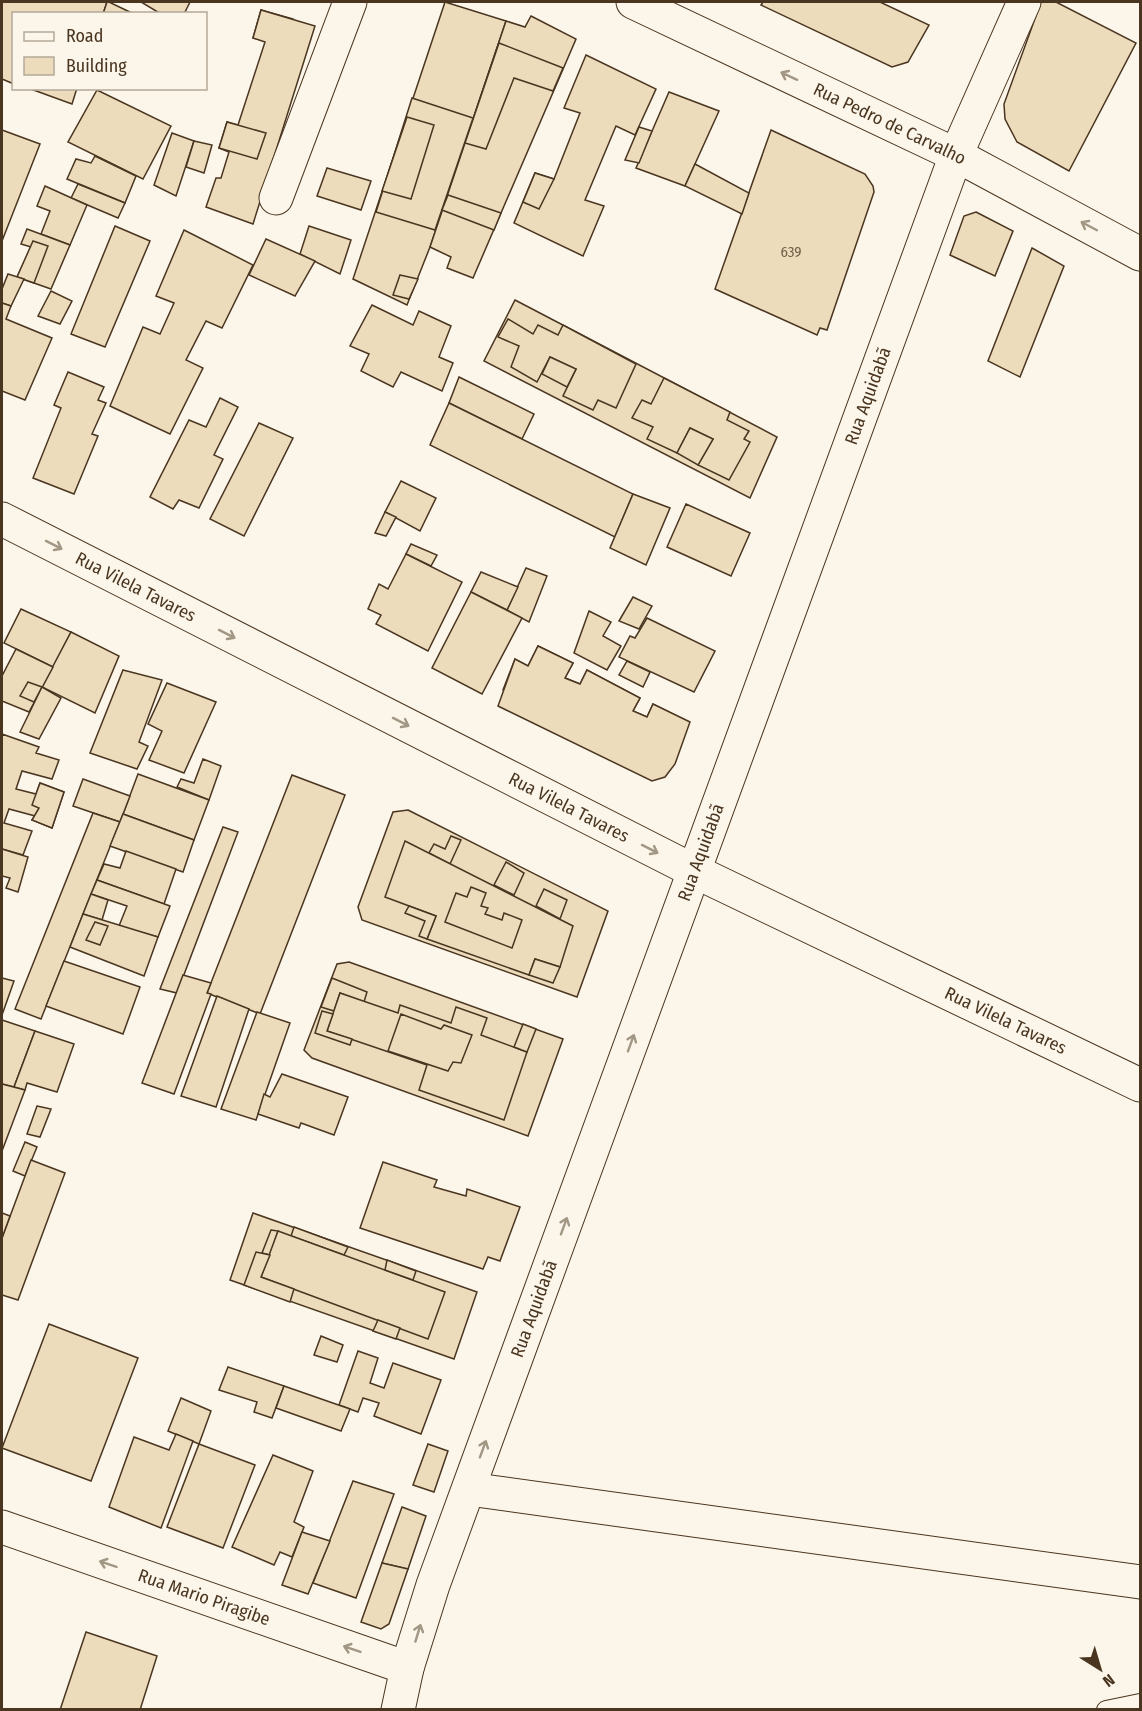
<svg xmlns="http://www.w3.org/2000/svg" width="1142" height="1711" font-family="'Fira Sans Condensed',sans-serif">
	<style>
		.building { fill: #ecdcbc; stroke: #4a3520; stroke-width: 1.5 }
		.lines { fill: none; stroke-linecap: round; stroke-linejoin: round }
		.lane-casing { stroke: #4a3520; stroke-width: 20 }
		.street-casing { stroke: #4a3520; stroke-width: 35 }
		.secondary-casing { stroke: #4a3520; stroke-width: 35 }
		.lane { stroke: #fbf6e9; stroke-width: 18 }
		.street { stroke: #fbf6e9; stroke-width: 33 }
		.secondary { stroke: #fbf6e9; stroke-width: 33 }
		.oneway { stroke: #a29684 }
		.labels { text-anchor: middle; stroke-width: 4.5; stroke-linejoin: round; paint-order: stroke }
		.number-label { font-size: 15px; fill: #725f47 }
		.street-label { font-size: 18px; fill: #4a3520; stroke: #fbf6e9 }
	</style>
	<rect width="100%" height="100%" fill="#fbf6e9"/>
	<g class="building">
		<polygon points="2,2 107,2 103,14 14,14 14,84 2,79"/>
		<polygon points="107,2 109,2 134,14 103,14"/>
		<polygon points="141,2 190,2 184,14 161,14"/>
		<polygon points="445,2 506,21 430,247 407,305 353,279"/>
		<polygon points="763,2 880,2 929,25 908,62 892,67 761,5"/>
		<polygon points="1041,2 1056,2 1136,43 1069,171 1017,142 1005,119 1004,104"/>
		<polygon points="261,10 293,19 285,46 253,38"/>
		<polygon points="261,10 315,26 253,224 206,207 216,178 221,178 229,152 219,148 227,122 238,125 265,42 253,38"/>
		<polygon points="531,16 576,39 473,278 447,268 451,257 430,247 506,21 525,27"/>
		<polygon points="499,43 563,68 553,91 514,78 486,149 465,143"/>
		<polygon points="586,55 656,89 635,135 616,126 585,200 604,206 583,256 514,223 535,173 554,179 580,113 564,108"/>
		<polygon points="28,88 77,88 72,104"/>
		<polygon points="97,90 171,126 143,179 68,142"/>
		<polygon points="669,92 719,111 685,186 636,168"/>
		<polygon points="412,98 473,118 435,230 376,212"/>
		<polygon points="407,117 434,125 411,199 382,191"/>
		<polygon points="227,122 266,133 257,159 219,148"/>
		<polygon points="639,127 652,131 639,163 625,160"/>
		<polygon points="2,130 40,144 2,241"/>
		<polygon points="771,130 865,174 873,186 874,192 827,330 820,328 817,335 715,289"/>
		<polygon points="172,133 194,141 176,196 154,185"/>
		<polygon points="194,141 212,145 204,173 186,167"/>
		<polygon points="95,156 136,176 125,203 67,179 76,159 91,163"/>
		<polygon points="695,164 749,193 742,214 685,186"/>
		<polygon points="327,168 371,181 361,210 317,196"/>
		<polygon points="535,173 554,179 539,209 523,202"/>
		<polygon points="78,184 125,203 118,218 71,198"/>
		<polygon points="45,186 87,205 70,245 41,234 50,211 37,206"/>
		<polygon points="448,195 501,213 494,230 442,210"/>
		<polygon points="976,212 1013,231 995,276 950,255 964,216"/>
		<polygon points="115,226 150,241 105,347 71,334"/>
		<polygon points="309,226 351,240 340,274 300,254"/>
		<polygon points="27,229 70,245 51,289 17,277 31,247 21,244"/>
		<polygon points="184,230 253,265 222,328 206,321 186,360 203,368 170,434 110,406 143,327 160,334 174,303 156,296"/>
		<polygon points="266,239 315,261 295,296 249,275"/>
		<polygon points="33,241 48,246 34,283 17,277"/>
		<polygon points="1032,248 1064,266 1020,377 988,361"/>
		<polygon points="8,274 24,279 11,306 2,303 2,289"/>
		<polygon points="400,275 418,279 409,299 393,295"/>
		<polygon points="51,291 72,301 60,324 38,316"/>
		<polygon points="515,300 777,437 750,498 484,361"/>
		<polygon points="2,303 11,306 6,319 52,338 25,400 2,391"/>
		<polygon points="372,305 413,325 419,311 451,326 439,357 453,363 442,391 401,372 393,387 361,371 369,354 350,346"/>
		<polygon points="508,319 533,334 538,325 558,335 563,325 636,364 616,408 598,400 593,410 563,396 576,369 550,357 537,382 511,367 519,346 498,337"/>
		<polygon points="550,357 576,369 567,387 542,374"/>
		<polygon points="68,372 104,387 98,400 106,403 92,434 98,436 74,494 33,478 61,408 54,405"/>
		<polygon points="459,377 534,414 522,439 449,403"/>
		<polygon points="664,378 730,412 727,420 749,431 744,439 750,442 729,480 698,465 713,439 690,428 677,453 647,439 653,427 632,418 642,400 651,404"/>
		<polygon points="220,398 238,407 214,455 223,459 199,508 179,500 173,509 150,497 189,420 206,427"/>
		<polygon points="449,403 633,494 615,537 430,445"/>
		<polygon points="259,423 293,438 244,536 210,519"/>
		<polygon points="690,428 713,439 698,465 677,453"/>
		<polygon points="401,481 436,498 420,531 385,512"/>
		<polygon points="633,494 670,508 646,565 610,548"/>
		<polygon points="686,504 750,533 731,576 667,547"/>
		<polygon points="385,512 396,517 386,536 375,533"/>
		<polygon points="411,544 437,555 431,566 406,554"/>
		<polygon points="406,554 462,582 428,651 376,624 381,615 368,609 379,584 388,589"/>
		<polygon points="526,568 547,576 529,622 507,610"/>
		<polygon points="481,572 518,587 507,610 471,592"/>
		<polygon points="471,592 522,618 482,694 432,668"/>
		<polygon points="633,597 652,606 639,629 619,621"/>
		<polygon points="21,609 71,632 53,667 4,643"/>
		<polygon points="589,611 611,622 603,636 621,646 607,670 574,653"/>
		<polygon points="647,618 715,651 694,692 619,657 630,636 635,638"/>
		<polygon points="71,632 119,656 95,713 42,687"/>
		<polygon points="538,646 573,663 565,678 580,684 587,670 640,698 633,711 647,717 653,704 675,715 654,767 586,730 591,720 575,711 571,716 566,713 564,720 503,690 515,659 528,666"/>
		<polygon points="538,646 573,663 565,678 580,684 587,670 640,698 633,711 647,717 653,704 690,722 675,764 665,777 652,781 498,706 515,659 528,666"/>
		<polygon points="16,649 53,667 29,712 2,701 2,676"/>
		<polygon points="627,661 650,672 643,687 619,675"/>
		<polygon points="123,670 162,680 139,742 148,746 137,769 90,753"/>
		<polygon points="28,682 42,687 34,702 20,696"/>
		<polygon points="167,683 216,702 184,773 149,760 162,731 148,724"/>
		<polygon points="42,687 61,698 39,739 20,732"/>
		<polygon points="2,734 39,747 36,753 59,760 52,779 22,771 16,789 36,794 40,783 64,792 52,828 32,820 35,816 9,809 4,823 32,831 23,855 2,849"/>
		<polygon points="203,759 221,766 209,800 177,787 181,779 194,783"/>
		<polygon points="138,774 209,800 194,840 123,814"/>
		<polygon points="292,775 345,795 260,1014 207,993"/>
		<polygon points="83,779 130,796 120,822 73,806"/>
		<polygon points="40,783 64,792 52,828 32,820 39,808 32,805"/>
		<polygon points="408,810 608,911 577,997 362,920 358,907 393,812"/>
		<polygon points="93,813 120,822 41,1019 15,1009"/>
		<polygon points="123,814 194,840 183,872 110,846"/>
		<polygon points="223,827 238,832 177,993 160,989"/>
		<polygon points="451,836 461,840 450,864 429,853 434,844 445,849"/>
		<polygon points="405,841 573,926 560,967 535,959 529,975 427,939 436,916 385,897"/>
		<polygon points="2,849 28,857 18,892 6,888 10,878 2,876"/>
		<polygon points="126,851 176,869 164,904 97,880 104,864 120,868"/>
		<polygon points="506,862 524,873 514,895 494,885"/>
		<polygon points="97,880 170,906 158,937 119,926 127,906 91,894"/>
		<polygon points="471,887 486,893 481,906 488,908 485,914 502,920 504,913 522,920 512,948 445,922 456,893 467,897"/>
		<polygon points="544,889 567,900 560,919 536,906"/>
		<polygon points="91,894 108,900 102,920 83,914"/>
		<polygon points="409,906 436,916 427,939 419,936 425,921 405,913"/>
		<polygon points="83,914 158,937 144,976 70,947"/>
		<polygon points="95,922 108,926 100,945 86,940"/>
		<polygon points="535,959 560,967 553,983 529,975"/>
		<polygon points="64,961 140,987 123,1034 46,1006"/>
		<polygon points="349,962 563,1039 528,1136 312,1058 304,1050 337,964"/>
		<polygon points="183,975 211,983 207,993 211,994 174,1094 142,1083"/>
		<polygon points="2,978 14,981 2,1015"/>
		<polygon points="332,978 367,992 364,1002 340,993 334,1011 321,1007"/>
		<polygon points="340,993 398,1013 400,1005 451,1023 456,1007 487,1018 481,1035 527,1052 504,1120 419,1090 427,1065 327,1031"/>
		<polygon points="217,996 249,1009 216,1107 181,1096"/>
		<polygon points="322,1011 333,1014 327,1031 352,1039 350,1045 315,1033"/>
		<polygon points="257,1012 290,1023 256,1120 221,1109"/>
		<polygon points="401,1014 441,1029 444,1025 472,1035 461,1063 453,1062 448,1071 388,1051"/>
		<polygon points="2,1020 35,1031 14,1087 2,1084"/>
		<polygon points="523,1024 536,1029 527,1052 514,1047"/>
		<polygon points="35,1031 74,1044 57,1092 27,1083 25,1090 14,1087"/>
		<polygon points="282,1074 348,1097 334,1135 301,1123 299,1128 258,1114 264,1094 270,1097"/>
		<polygon points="2,1084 25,1090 2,1151"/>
		<polygon points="37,1106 51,1109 40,1137 27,1134"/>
		<polygon points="25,1142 37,1147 25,1176 13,1171"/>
		<polygon points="31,1160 65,1173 18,1300 2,1295 2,1238"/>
		<polygon points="383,1162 437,1180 434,1187 466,1196 467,1189 520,1207 500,1261 488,1257 483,1269 360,1228"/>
		<polygon points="2,1213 10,1216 2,1238"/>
		<polygon points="253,1213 477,1292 454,1359 230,1280"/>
		<polygon points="294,1227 348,1247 344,1255 291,1236"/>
		<polygon points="271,1230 278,1231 270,1255 262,1253"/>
		<polygon points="278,1231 445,1292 428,1339 261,1277"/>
		<polygon points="256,1252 270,1255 261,1277 294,1289 290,1302 244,1285"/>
		<polygon points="387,1260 416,1271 413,1280 385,1270"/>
		<polygon points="378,1320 400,1328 396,1339 373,1331"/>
		<polygon points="49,1324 138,1358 91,1481 2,1448"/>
		<polygon points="321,1336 343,1345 337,1362 314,1355"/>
		<polygon points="358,1351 378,1358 370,1383 384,1388 393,1363 441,1380 421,1434 374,1416 379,1403 363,1398 358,1412 339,1405"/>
		<polygon points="228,1367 284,1386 272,1418 254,1412 257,1402 219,1390"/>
		<polygon points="284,1386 350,1409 341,1431 276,1408"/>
		<polygon points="181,1398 211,1411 199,1444 168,1431"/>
		<polygon points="176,1434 193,1441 161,1528 109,1507 134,1437 169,1450"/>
		<polygon points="199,1444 255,1465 223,1548 167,1527"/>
		<polygon points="428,1444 448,1451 434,1492 413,1485"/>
		<polygon points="273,1455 313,1471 294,1522 304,1527 292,1557 280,1552 274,1565 232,1547"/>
		<polygon points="353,1481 394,1494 356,1598 313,1583"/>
		<polygon points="402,1507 426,1516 408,1569 382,1563"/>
		<polygon points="302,1532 330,1541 308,1594 282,1585"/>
		<polygon points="382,1563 408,1569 389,1624 381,1629 361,1622"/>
		<polygon points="86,1632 157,1656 140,1710 60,1710"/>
	</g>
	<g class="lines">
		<defs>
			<polyline id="lane" points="1106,1710 1140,1703"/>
			<g id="street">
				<polyline points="276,198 350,2"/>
				<polyline points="469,1489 1140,1582"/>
				<path id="s1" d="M2,1527L407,1668"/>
				<path id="s2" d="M398,1710L407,1668L433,1585L956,155L1024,2"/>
			</g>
			<g id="secondary">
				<path id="s3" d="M633,2L956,155L1140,254"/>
				<path id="s4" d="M2,519L694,871L1140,1085"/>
			</g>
		</defs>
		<use href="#lane" class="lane-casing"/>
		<use href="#street" class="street-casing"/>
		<use href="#secondary" class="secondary-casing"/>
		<use href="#lane" class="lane"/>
		<use href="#street" class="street"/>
		<use href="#secondary" class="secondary"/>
	</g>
	<defs><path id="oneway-shaft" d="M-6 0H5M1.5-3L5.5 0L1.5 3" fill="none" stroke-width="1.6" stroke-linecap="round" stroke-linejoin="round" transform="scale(1.5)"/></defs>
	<g class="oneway">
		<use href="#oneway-shaft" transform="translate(789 76) rotate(-155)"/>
		<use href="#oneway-shaft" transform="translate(1089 226) rotate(-152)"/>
		<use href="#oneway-shaft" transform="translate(54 545) rotate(27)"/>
		<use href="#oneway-shaft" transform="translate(227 634) rotate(27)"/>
		<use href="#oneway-shaft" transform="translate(401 722) rotate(27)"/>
		<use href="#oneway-shaft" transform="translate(650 849) rotate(27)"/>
		<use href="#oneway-shaft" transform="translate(631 1043) rotate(-70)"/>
		<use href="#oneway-shaft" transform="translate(564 1226) rotate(-70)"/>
		<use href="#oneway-shaft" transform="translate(483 1449) rotate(-70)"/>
		<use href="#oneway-shaft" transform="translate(108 1564) rotate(-161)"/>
		<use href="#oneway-shaft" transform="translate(418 1633) rotate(-73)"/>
		<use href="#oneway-shaft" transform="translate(352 1649) rotate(-161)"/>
	</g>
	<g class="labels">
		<g class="number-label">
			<text x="791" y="257">639</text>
		</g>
		<g class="street-label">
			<text dy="6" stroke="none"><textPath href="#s3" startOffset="284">Rua Pedro de Carvalho</textPath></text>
			<text dy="6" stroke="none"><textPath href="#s2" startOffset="1396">Rua Aquidabã</textPath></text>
			<text dy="6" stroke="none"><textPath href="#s4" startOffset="150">Rua Vilela Tavares</textPath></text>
			<text dy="6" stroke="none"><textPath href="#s4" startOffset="636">Rua Vilela Tavares</textPath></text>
			<text dy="6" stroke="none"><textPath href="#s2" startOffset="910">Rua Aquidabã</textPath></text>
			<text dy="6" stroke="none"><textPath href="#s4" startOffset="1122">Rua Vilela Tavares</textPath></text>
			<text dy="6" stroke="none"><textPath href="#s2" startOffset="424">Rua Aquidabã</textPath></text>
			<text dy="6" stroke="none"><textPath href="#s1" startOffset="214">Rua Mario Piragibe</textPath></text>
		</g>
	</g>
	<rect width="1142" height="1711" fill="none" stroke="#4a3520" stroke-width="6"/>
	<rect x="12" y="12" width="195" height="78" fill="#fbf6e9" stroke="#b4a999" stroke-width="1.5"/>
	<rect x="24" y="32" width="30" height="9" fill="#fbf6e9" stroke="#b4a999" stroke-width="1.5"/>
	<text x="66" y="42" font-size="18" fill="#4a3520">Road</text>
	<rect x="24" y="57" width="30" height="18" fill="#ecdcbc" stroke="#b4a999" stroke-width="1.5"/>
	<text x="66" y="72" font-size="18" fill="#4a3520">Building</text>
	<g transform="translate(1100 1669) rotate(143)" stroke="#fbf6e9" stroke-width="4.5" paint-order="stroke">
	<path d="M0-4.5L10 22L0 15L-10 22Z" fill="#4a3520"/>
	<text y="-9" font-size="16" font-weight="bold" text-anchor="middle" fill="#4a3520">N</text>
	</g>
</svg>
